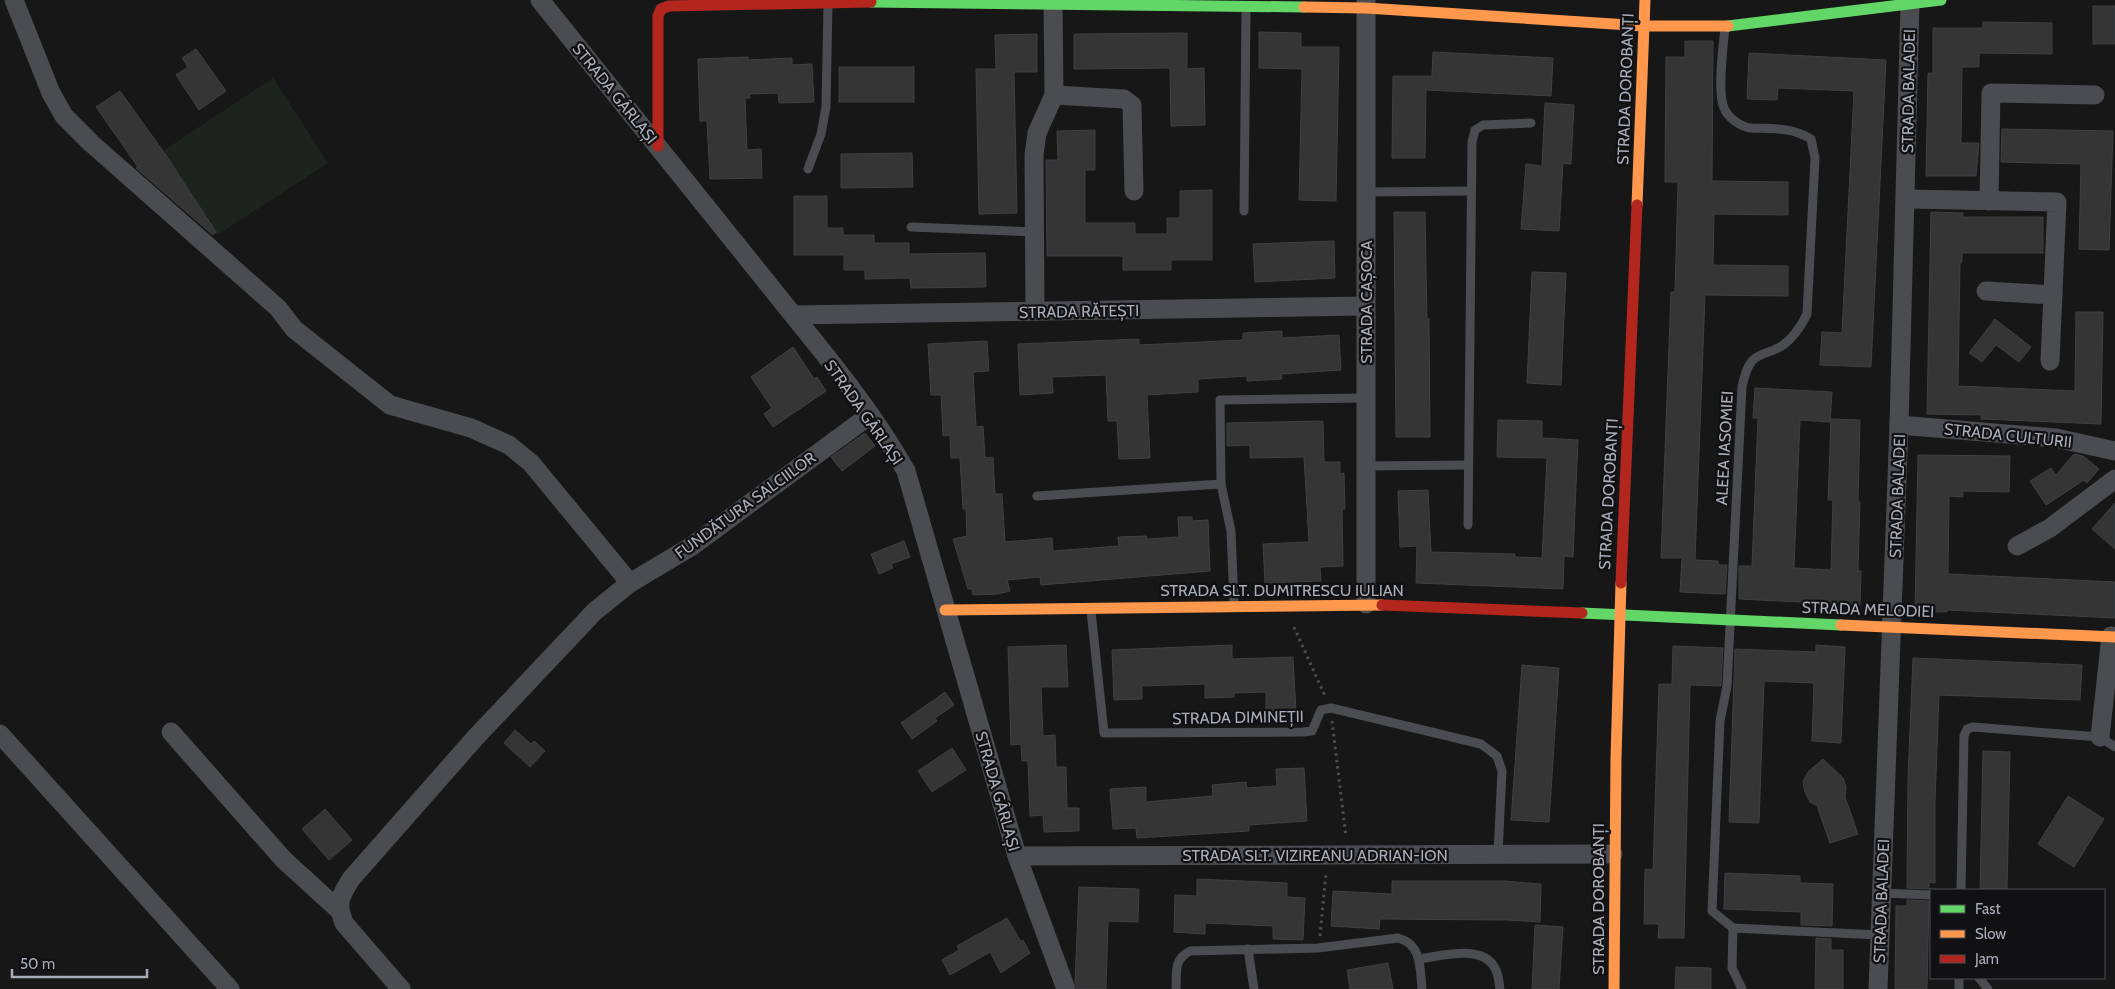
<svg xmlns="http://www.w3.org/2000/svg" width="2115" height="989" font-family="Cabin,sans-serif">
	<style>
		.green { fill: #1d241e }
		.building { fill: #353536; stroke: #3f4043 }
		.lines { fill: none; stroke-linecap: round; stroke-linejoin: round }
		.path { stroke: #4d4e52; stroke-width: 3; stroke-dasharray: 2.5 4; stroke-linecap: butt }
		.lane { stroke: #4b4c50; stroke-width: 9 }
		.street { stroke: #4b4c50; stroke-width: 19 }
		.fast { stroke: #63d668; stroke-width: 11 }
		.slow { stroke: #ff974d; stroke-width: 11 }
		.jam { stroke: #b3261e; stroke-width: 11 }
		.labels { text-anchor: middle; stroke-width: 4.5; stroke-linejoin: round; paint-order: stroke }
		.street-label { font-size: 16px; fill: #a8adb8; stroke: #111113 }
	</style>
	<rect width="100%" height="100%" fill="#171717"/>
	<polygon class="green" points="273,78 328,163 217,235 163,151"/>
	<g class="building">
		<rect x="2093" y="6" width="22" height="38"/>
		<polygon points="1983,22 2052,23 2052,54 1979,53 1979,67 1962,67 1961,143 1979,143 1976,176 1926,176 1928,73 1933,73 1933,28 1983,28"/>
		<polygon points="1259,32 1301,33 1301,47 1339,47 1336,201 1299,200 1302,69 1259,68"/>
		<polygon points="1187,33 1187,69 1204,68 1205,125 1171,126 1170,68 1074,69 1074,34"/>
		<polygon points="1037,34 1037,72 1014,72 1017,213 979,214 976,69 996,69 995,35"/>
		<polygon points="1685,41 1713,41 1712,181 1788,182 1788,215 1714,214 1713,265 1788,266 1788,296 1705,295 1695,560 1718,561 1718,565 1727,565 1725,594 1680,592 1682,558 1661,558 1671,292 1675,292 1678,182 1665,182 1666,57 1685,57"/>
		<polygon points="196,49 226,91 199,110 176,75 188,67 182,58"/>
		<polygon points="1433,52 1553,58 1551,96 1426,90 1425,158 1392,158 1393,76 1432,76"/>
		<polygon points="1749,53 1886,60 1871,367 1820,365 1822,332 1842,333 1854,91 1778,88 1777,100 1747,99"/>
		<polygon points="748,57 748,60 792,58 792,65 812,64 814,102 779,103 778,93 749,94 750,98 745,98 747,150 761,149 762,178 710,179 707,121 700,121 698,59"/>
		<rect x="839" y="67" width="75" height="35"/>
		<polygon points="120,91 163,151 216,232 213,235 136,168 138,167 96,107"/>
		<polygon points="1545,103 1574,105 1571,164 1563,163 1559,231 1521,229 1526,164 1542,166"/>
		<polygon points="2002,129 2113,131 2109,250 2079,249 2081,164 2001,162"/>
		<polygon points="1095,130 1095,170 1085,170 1085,223 1135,223 1135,234 1167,234 1167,218 1180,218 1180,191 1212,190 1212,260 1171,260 1171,270 1123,270 1123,256 1047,256 1046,160 1058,160 1057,131"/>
		<polygon points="912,153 913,187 841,188 841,154"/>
		<polygon points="794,196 827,196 827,228 843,228 843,235 874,235 874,243 909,243 909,254 985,253 986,287 911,288 910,278 865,279 865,270 844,270 844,255 794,255"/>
		<polygon points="1394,212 1425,212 1427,319 1429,319 1430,437 1396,437"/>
		<polygon points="1931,212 1963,213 1963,217 2043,217 2043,253 1962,253 1962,262 1960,262 1958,386 2075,391 2076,312 2103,312 2101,424 1981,419 1981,415 1927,414"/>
		<polygon points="1334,241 1335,278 1255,282 1253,244"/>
		<polygon points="1532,272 1566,273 1561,385 1527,383"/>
		<polygon points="1995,319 2031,347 2019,362 1996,345 1982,362 1969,353"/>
		<polygon points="1282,331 1282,338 1339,335 1341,370 1281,374 1282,379 1247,381 1247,376 1198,379 1198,392 1147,395 1150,458 1119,459 1117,421 1108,421 1106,375 1052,377 1053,393 1020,395 1018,344 1139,339 1139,345 1243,340 1243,333"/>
		<polygon points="987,341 989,371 973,372 976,427 983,426 985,458 993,457 995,494 1002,494 1005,542 1052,538 1053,551 1119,546 1118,537 1146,536 1147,539 1179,537 1178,517 1192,517 1192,521 1208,520 1210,571 1041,585 1040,577 1007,580 1010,591 998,594 973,595 972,589 968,589 953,539 967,536 966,509 963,509 960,458 951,458 950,435 943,436 941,395 931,395 928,344"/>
		<polygon points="793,347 814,379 817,377 826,391 773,427 764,414 772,408 751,377"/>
		<polygon points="1755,388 1832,392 1830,422 1800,420 1794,568 1831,570 1833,500 1828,500 1831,419 1860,420 1858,502 1860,502 1858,571 1861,571 1860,605 1739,599 1739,566 1752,566 1758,418 1753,418"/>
		<polygon points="1498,420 1542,421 1542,438 1578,440 1573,557 1564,556 1563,589 1416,583 1417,546 1400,547 1398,491 1428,490 1431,552 1515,554 1515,557 1542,558 1547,458 1497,457"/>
		<polygon points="1323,421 1324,462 1340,462 1340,474 1344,473 1345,509 1342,509 1343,566 1320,567 1321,581 1265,583 1263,544 1309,542 1304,457 1250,458 1250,445 1227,446 1227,423"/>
		<polygon points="865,433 875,446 842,471 831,457"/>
		<polygon points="2074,454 2083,456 2099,469 2087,483 2084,480 2046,505 2030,481 2051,468 2056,475"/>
		<polygon points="1918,455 2010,456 2009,492 1963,491 1963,497 1949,496 1948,574 2115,582 2115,618 1947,610 1947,612 1915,611"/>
		<polygon points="2115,503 2115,549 2092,529"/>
		<polygon points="904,541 910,557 891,564 893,568 879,574 871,554"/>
		<polygon points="1066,645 1068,687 1041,687 1043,736 1055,735 1056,767 1066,767 1067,808 1079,808 1079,831 1044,832 1043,815 1030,816 1028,761 1022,761 1021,744 1011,745 1008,647"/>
		<polygon points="1232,645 1232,659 1293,657 1296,712 1266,714 1266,692 1234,693 1234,697 1205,698 1205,684 1142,686 1142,699 1114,700 1112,650"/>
		<polygon points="1816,645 1845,647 1841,743 1812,741 1814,683 1764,681 1759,823 1729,822 1735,649 1816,652"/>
		<polygon points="1673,646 1723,648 1721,686 1690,685 1684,938 1658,938 1659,924 1644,924 1645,869 1653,870 1659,684 1672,684"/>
		<polygon points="1913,658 2082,665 2080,700 1939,695 1935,802 1935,883 1929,882 1929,889 1907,888 1908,778"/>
		<polygon points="1522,665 1559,668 1549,822 1511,820"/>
		<polygon points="945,692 954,705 935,718 937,721 912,739 901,723"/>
		<polygon points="515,730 531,744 534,741 545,751 530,767 504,743"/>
		<polygon points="952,748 966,770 932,792 918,771"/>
		<polygon points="1983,751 2010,752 2007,890 1980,890"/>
		<polygon points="1823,759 1843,778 1846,787 1845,797 1858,834 1830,843 1817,806 1810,802 1805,792 1803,782 1808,772"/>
		<polygon points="1304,768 1307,821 1249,825 1249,831 1137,838 1136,828 1113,829 1110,789 1146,787 1146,802 1213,796 1212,785 1246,782 1247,788 1277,786 1276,769"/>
		<polygon points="2068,796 2104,819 2074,867 2038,844"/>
		<polygon points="325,809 352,840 329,860 302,829"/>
		<polygon points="1725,873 1800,876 1800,883 1833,884 1832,926 1801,925 1801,912 1724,909"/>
		<polygon points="1197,879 1287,883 1287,897 1305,898 1303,940 1273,939 1273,926 1205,923 1205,934 1174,932 1175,895 1197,896"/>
		<polygon points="1392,881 1503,881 1541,884 1540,922 1506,920 1380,919 1379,929 1331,926 1333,891 1392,894"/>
		<polygon points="1079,887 1139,889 1138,922 1108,921 1106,989 1077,989 1075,982"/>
		<polygon points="1907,900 1929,901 1927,989 1895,989 1896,906 1907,906"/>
		<polygon points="1007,918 1021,942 1023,940 1030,953 1001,973 990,952 950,975 942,960 959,950 957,946"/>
		<polygon points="1535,925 1563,927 1559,989 1532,989"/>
		<polygon points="1816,938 1831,939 1831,950 1843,950 1843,989 1815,989"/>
		<polygon points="1388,963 1393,989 1350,989 1347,970"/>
		<polygon points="1676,967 1711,968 1711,989 1675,989"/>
	</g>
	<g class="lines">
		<g class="path">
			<polyline points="1294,627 1325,696"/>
			<polyline points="1332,721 1346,837"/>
			<polyline points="1320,936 1326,873"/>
		</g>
		<g class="lane">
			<path d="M1725,28C1723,47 1717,92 1724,108C1728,118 1741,127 1751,128C1773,129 1792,127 1811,139L1815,158L1807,314C1801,327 1790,343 1776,349C1768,353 1758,354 1752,361C1746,368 1744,378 1742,387L1727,686L1720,721L1712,911L1733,928L1732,968L1742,989"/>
			<polyline points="808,169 821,134 826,107 828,4"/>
			<polyline points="1366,192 1471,191"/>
			<polyline points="1244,211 1246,9"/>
			<polyline points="911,227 1035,232"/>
			<polyline points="1366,466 1468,465"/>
			<polyline points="1221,484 1231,531 1234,603"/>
			<polyline points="1037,496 1221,484 1220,400 1366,398"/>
			<polyline points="1468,525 1472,142 1475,130 1483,125 1531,123"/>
			<polyline points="1091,611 1104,733 1303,732 1312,731 1321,710 1331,708 1481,744 1497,756 1502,771 1498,854"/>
			<polyline points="1961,890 1964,736 1967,729 1973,727 2100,737 2115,747"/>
			<polyline points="1882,893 1931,895"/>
			<polyline points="1733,928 1880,935"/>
			<polyline points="1248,949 1254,989"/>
			<path d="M1419,959C1442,956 1487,942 1497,973C1499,978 1499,984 1500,989"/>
			<polyline points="1979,978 1988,989"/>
			<path d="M1176,989C1177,972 1173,960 1190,951L1318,948L1398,938C1422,944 1420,969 1422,989"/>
			<polyline points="1959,989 1959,978"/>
		</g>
		<g class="street">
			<polyline points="14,0 51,93 64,116 91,143 278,308 294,329 390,405 471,428 509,445 531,463 630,583"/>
			<path d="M540,0C615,93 690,187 765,280C814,342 868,403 906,471L1017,856L1066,989"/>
			<polyline points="1366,0 1366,604"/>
			<polyline points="1054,95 1124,99 1132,105 1134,191"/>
			<polyline points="1906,199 2057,202 2050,361"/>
			<polyline points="1989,201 1991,93 2095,95"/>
			<polyline points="1986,291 2053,295"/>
			<polyline points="1035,311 1034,155 1037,133 1054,95 1053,3"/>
			<polyline points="793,315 1365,306"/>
			<polyline points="1899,425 2056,438 2115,451"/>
			<polyline points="2017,546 2050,528 2115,479"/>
			<polyline points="171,732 284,860 340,911"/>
			<polyline points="0,734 230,989"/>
			<polyline points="2100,737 2111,636"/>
			<polyline points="1017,856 1613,854"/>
			<path d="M401,989L344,923C336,902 340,897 351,879L475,738L595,611L630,583L692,546L870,415"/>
			<polyline points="1878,989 1899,425 1910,3"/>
		</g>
		<g class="fast">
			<polyline points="871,2 1304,7"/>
			<polyline points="1728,26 1941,0"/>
			<polyline points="1582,613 1841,625"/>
		</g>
		<g class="slow">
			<polyline points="1304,7 1366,8 1644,26 1728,26"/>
			<polyline points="1637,205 1645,0"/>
			<polyline points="945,610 1382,605"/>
			<polyline points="1841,625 2115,637"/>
			<polyline points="1614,989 1616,758 1621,583"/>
		</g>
		<g class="jam">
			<polyline points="658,146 658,16 661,9 669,6 871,2"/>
			<polyline points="1621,583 1637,205"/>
			<polyline points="1382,605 1582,613"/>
		</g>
	</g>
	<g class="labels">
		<g class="street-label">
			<text transform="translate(1625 89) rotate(-88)" y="6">STRADA DOROBANȚI</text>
			<text transform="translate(1908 91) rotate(-89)" y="6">STRADA BALADEI</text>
			<text transform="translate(615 93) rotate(51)" y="6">STRADA GÂRLAȘI</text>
			<text transform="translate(1366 302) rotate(-90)" y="6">STRADA CAȘOCA</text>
			<text transform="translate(1079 311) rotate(-1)" y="6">STRADA RĂTEȘTI</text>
			<text transform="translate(864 412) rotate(55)" y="6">STRADA GÂRLAȘI</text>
			<text transform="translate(2008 435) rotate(6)" y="6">STRADA CULTURII</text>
			<text transform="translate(1724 448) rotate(-87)" y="6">ALEEA IASOMIEI</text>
			<text transform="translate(1608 494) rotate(-87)" y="6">STRADA DOROBANȚI</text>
			<text transform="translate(1897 496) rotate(-88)" y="6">STRADA BALADEI</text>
			<text transform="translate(745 505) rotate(-36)" y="6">FUNDĂTURA SALCIILOR</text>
			<text x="1282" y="596">STRADA SLT. DUMITRESCU IULIAN</text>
			<text transform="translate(1868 609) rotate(2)" y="6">STRADA MELODIEI</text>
			<text transform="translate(1238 717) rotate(-1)" y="6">STRADA DIMINEȚII</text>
			<text transform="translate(998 791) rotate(74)" y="6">STRADA GÂRLAȘI</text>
			<text x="1315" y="861">STRADA SLT. VIZIREANU ADRIAN-ION</text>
			<text transform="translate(1598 899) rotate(-90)" y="6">STRADA DOROBANȚI</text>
			<text transform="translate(1881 901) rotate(-88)" y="6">STRADA BALADEI</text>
		</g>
	</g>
	<rect x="1930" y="889" width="175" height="90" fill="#111113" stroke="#4d4f55"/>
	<rect x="1940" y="905" width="25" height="8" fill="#63d668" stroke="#4d4f55"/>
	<text x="1975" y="914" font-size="15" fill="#a8adb8">Fast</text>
	<rect x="1940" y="930" width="25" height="8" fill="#ff974d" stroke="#4d4f55"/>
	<text x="1975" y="939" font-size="15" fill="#a8adb8">Slow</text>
	<rect x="1940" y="955" width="25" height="8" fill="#b3261e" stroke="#4d4f55"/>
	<text x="1975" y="964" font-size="15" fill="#a8adb8">Jam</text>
	<path d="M12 969v8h135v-8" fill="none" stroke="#a8adb8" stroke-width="2.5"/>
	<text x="20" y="969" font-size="15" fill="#a8adb8" stroke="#111113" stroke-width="4" paint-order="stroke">50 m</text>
</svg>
